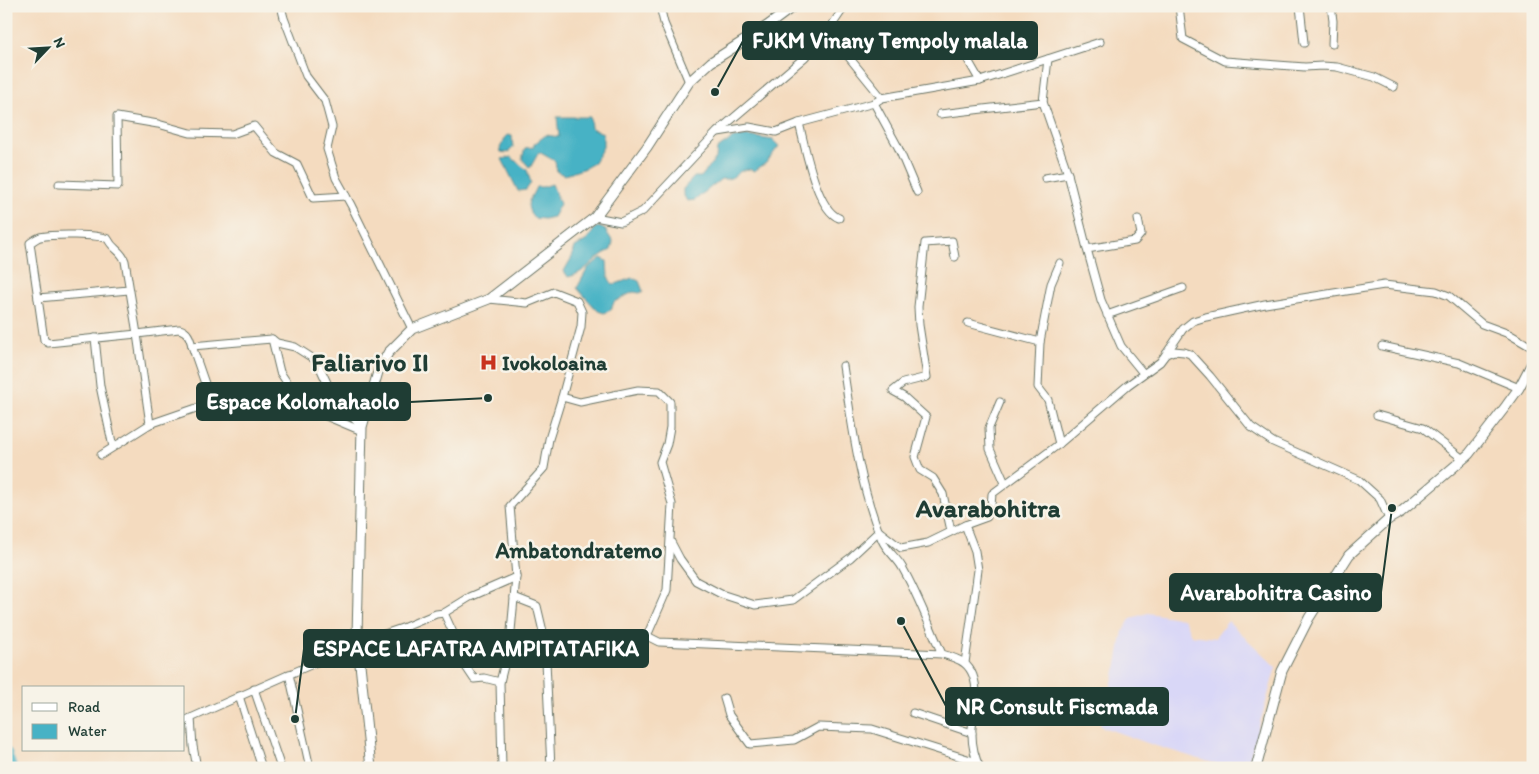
<svg xmlns="http://www.w3.org/2000/svg" width="1539" height="774" font-family="Itim,sans-serif">
	<style>
		.built { fill: #d9d7f7 }
		.water { fill: #47b2c5; stroke: #33787c }
		.lines { fill: none; stroke-linecap: round; stroke-linejoin: round }
		.river { stroke: #47b2c5; stroke-width: 12 }
		.minor-casing { stroke: #6a7465; stroke-width: 9 }
		.tertiary-casing { stroke: #6a7465; stroke-width: 11 }
		.minor { stroke: #fff; stroke-width: 7 }
		.tertiary { stroke: #fff; stroke-width: 9 }
		.labels { text-anchor: middle; stroke-width: 5; stroke-linejoin: round; paint-order: stroke }
		.poi-label { font-size: 21px; font-weight: bold; fill: #1f3d34; stroke: #f7f3e8; text-anchor: start }
		.neighbourhood-label { font-size: 22px; font-weight: bold; fill: #1f3d34; stroke: #f7f3e8 }
		.district-label { font-size: 26px; font-weight: bold; fill: #1f3d34; stroke: #f7f3e8 }
		.leader { fill: none; stroke: #1f3d34; stroke-width: 2 }
		.callout-dot { fill: #1f3d34; stroke: #f7f3e8; stroke-width: 2 }
		.callout { fill: #1f3d34; stroke: #1f3d34; stroke-width: 2 }
		.callout-label { font-size: 22px; text-anchor: middle; font-weight: bold; fill: #fff }
	</style>
	<rect width="100%" height="100%" fill="#f7f3e8"/>
	<filter id="ink" filterUnits="userSpaceOnUse"><feTurbulence type="fractalNoise" baseFrequency=".02" numOctaves="2"/><feDisplacementMap in="SourceGraphic" scale="10" xChannelSelector="R" yChannelSelector="G"/><feConvolveMatrix kernelMatrix="1 2 1 2 8 2 1 2 1" color-interpolation-filters="sRGB"/></filter>
	<filter id="wash" filterUnits="userSpaceOnUse"><feTurbulence type="fractalNoise" baseFrequency=".0096" numOctaves="4" result="noise"/><feDisplacementMap in="SourceGraphic" scale="20" xChannelSelector="R" yChannelSelector="G"/><feGaussianBlur stdDeviation="1.12" result="paint"/><feColorMatrix in="noise" values="0 0 0 0 0 0 0 0 0 0 0 0 0 0 0 0 0 1.4 0 .05"/><feComposite in="paint" operator="in"/></filter>
	<g filter="url(#wash)">
		<rect width="100%" height="100%" fill="#f4dbbf"/>
		<polygon class="built" points="1148,613 1184,619 1191,635 1215,638 1228,621 1276,667 1247,768 1229,768 1153,745 1100,726 1117,664 1123,631 1131,618"/>
		<g class="water">
			<polygon points="557,117 590,117 591,128 603,133 603,147 594,163 585,168 565,175 557,172 555,161 539,152 530,168 522,159 525,148 534,147 534,144 546,135 559,137"/>
			<polygon points="507,135 512,136 513,148 507,153 501,152 500,148"/>
			<path d="M748,136L773,140L779,146L766,163L754,171C738,164 739,181 721,179L695,200L687,201L683,194V189L694,177H701L716,158L717,149L733,138Z"/>
			<polygon points="511,157 527,170 531,183 526,190 518,191 502,159"/>
			<path d="M552,184L560,204L553,217L544,219L534,218C523,204 530,201 536,187H543Z"/>
			<path d="M596,227L604,228L613,242L611,250C592,258 587,273 568,277L564,271L572,257L575,247L587,240Z"/>
			<polygon points="601,258 607,261 608,277 613,285 632,278 639,281 643,291 640,293 633,292 614,302 611,310 604,313 598,311 577,288 588,268"/>
		</g>
		<g class="lines">
			<polyline class="river" points="6,753 11,768"/>
		</g>
	</g>
	<g filter="url(#ink)">
		<g class="lines">
			<defs>
				<g id="minor">
					<polyline points="281,6 284,18 306,76 325,101 332,127 327,149 336,178 351,205 412,329"/>
					<polyline points="660,6 664,23 689,82"/>
					<polyline points="1179,6 1183,39 1225,61 1305,67 1322,66 1337,67 1374,77 1394,87"/>
					<polyline points="1300,6 1304,43"/>
					<polyline points="1331,6 1333,21 1332,44"/>
					<polyline points="826,34 843,50 882,98"/>
					<polyline points="957,41 980,81"/>
					<polyline points="1043,102 1048,59"/>
					<polyline points="940,114 1043,102 1068,174"/>
					<path d="M799,123C805,146 816,209 839,218"/>
					<polyline points="718,132 749,127 776,132 799,123 874,103"/>
					<polyline points="1045,178 1068,174 1087,249"/>
					<polyline points="59,184 118,186 117,117 158,124 190,133 232,134 254,126 276,153 297,164 313,198 346,196"/>
					<polyline points="917,192 898,147 874,103 882,98 980,81 1100,42"/>
					<polyline points="595,217 621,222 643,211 717,132 805,57 826,34 845,6"/>
					<polyline points="1138,219 1141,234 1135,241 1087,249 1101,300 1121,346 1143,373"/>
					<polyline points="38,298 129,290"/>
					<polyline points="489,299 527,303 554,292 577,301 582,312 581,327 562,397 549,439 544,468 510,506 516,577 510,642 500,682 502,768"/>
					<polyline points="1107,315 1183,288"/>
					<polyline points="968,323 1040,342"/>
					<polyline points="95,338 100,386 113,447"/>
					<polyline points="272,339 280,372 301,404 314,411 362,431"/>
					<polyline points="1382,346 1459,363 1519,388"/>
					<polyline points="1166,354 1183,329 1193,321 1206,317 1265,304 1384,285 1436,291 1449,296 1482,324 1509,334 1533,348"/>
					<path d="M843,366C852,424 859,485 882,540C886,550 897,558 902,567C918,595 929,625 942,654C949,656 957,658 964,663C977,673 977,695 975,710C974,718 971,726 972,734C972,744 975,758 980,768"/>
					<polyline points="562,397 580,402 638,390 659,391 670,402 670,427 667,444 660,462 672,504 667,590 647,636 659,642 942,654"/>
					<polyline points="1000,402 989,428 990,449 1005,483"/>
					<polyline points="1377,415 1423,428 1463,459"/>
					<path d="M150,424L137,334L48,343L44,340L30,243C33,241 37,238 40,237C53,234 97,234 108,239C113,250 121,250 125,261L137,334L179,329C188,331 190,338 192,346L272,339L277,343L295,347L317,361L334,398L362,427"/>
					<polyline points="1059,444 1048,400 1038,387 1040,342 1051,284 1060,263"/>
					<polyline points="101,455 150,424 208,404 210,398 192,346"/>
					<polyline points="951,531 943,494 933,478 920,470 915,457 926,417 904,397 893,391 903,383 927,377 919,325 918,307 925,243 952,241 955,257"/>
					<polyline points="671,542 680,559 696,581 721,594 755,605 793,600 850,558 879,531 901,548 928,543 965,525"/>
					<polyline points="514,597 537,606 545,640 551,768"/>
					<polyline points="444,613 455,637 454,649 474,679 484,678 500,682"/>
					<polyline points="510,639 530,637 545,640 590,640 647,636"/>
					<polyline points="358,643 405,627 436,614 444,613 470,597 516,577"/>
					<polyline points="965,663 978,570 975,551 965,525 987,517 991,506 992,494 1059,444 1128,385 1160,362 1166,354 1174,351 1184,352 1190,354 1210,376 1251,427 1273,442 1359,480 1380,499 1389,519"/>
					<polyline points="289,674 310,768"/>
					<polyline points="254,689 281,768"/>
					<polyline points="239,696 262,768"/>
					<polyline points="724,698 729,715 750,744 794,740 818,727 872,729 977,762"/>
					<polyline points="913,713 972,733"/>
					<polyline points="191,718 193,746 197,768"/>
					<polyline points="184,721 333,655 335,644 357,636"/>
				</g>
				<g id="tertiary">
					<polyline points="371,768 357,636 362,427 378,372 388,353 412,329 489,299 595,217 647,147 689,82 711,62 767,26 794,6"/>
					<polyline points="1256,768 1282,671 1309,618 1349,555 1389,519 1401,512 1469,454 1506,406 1519,388 1533,361"/>
				</g>
			</defs>
			<use href="#minor" class="minor-casing"/>
			<use href="#tertiary" class="tertiary-casing"/>
			<use href="#minor" class="minor"/>
			<use href="#tertiary" class="tertiary"/>
		</g>
	</g>
	<defs>
		<symbol id="hospital-bare" viewBox="-9 -9 18 18"><path d="M-5-5h3v3.5h4V-5h3V5h-3V1.5h-4V5h-3Z" fill="#c8321e" stroke="#f7f3e8" stroke-width="2.5" paint-order="stroke"/></symbol>
	</defs>
	<g fill-rule="evenodd">
		<use href="#hospital-bare" x="476" y="350" width="25" height="25"/>
	</g>
	<g class="labels">
		<g class="poi-label">
			<text x="502" y="370">Ivokoloaina</text>
		</g>
		<g class="neighbourhood-label">
			<text x="579" y="558">Ambatondratemo</text>
		</g>
		<g class="district-label">
			<text x="370" y="371">Faliarivo II</text>
			<text x="988" y="517">Avarabohitra</text>
		</g>
	</g>
	<path class="leader" d="M715 92L743 41M488 398L410 402M1392 508L1381 592M295 719L304 649M901 621L946 706"/>
	<g class="callout-dot">
		<circle cx="715" cy="92" r="5"/>
		<circle cx="488" cy="398" r="5"/>
		<circle cx="1392" cy="508" r="5"/>
		<circle cx="295" cy="719" r="5"/>
		<circle cx="901" cy="621" r="5"/>
	</g>
	<g class="callout">
		<rect x="743" y="22" width="294" height="37" rx="5"/>
		<rect x="197" y="383" width="213" height="37" rx="5"/>
		<rect x="1170" y="574" width="211" height="37" rx="5"/>
		<rect x="304" y="630" width="344" height="37" rx="5"/>
		<rect x="946" y="688" width="222" height="37" rx="5"/>
	</g>
	<g class="callout-label">
		<text x="890" y="48">FJKM Vinany Tempoly malala</text>
		<text x="303" y="409">Espace Kolomahaolo</text>
		<text x="1276" y="600">Avarabohitra Casino</text>
		<text x="476" y="656">ESPACE LAFATRA AMPITATAFIKA</text>
		<text x="1057" y="714">NR Consult Fiscmada</text>
	</g>
	<rect width="1539" height="774" fill="none" stroke="#f7f3e8" stroke-width="25"/>
	<rect x="22" y="686" width="162" height="65" fill="#f7f3e8" stroke="#a1aaa0"/>
	<rect x="32" y="703" width="25" height="8" fill="#ffffff" stroke="#a1aaa0"/>
	<text x="68" y="712" font-size="15" fill="#1f3d34">Road</text>
	<rect x="32" y="724" width="25" height="15" fill="#47b2c5" stroke="#a1aaa0"/>
	<text x="68" y="736" font-size="15" fill="#1f3d34">Water</text>
	<g transform="translate(48 48) rotate(65)" stroke="#f7f3e8" stroke-width="4" paint-order="stroke">
	<path d="M0-4L9 19L0 12L-9 19Z" fill="#1f3d34"/>
	<text y="-8" font-size="14" font-weight="bold" text-anchor="middle" fill="#1f3d34">N</text>
	</g>
</svg>
